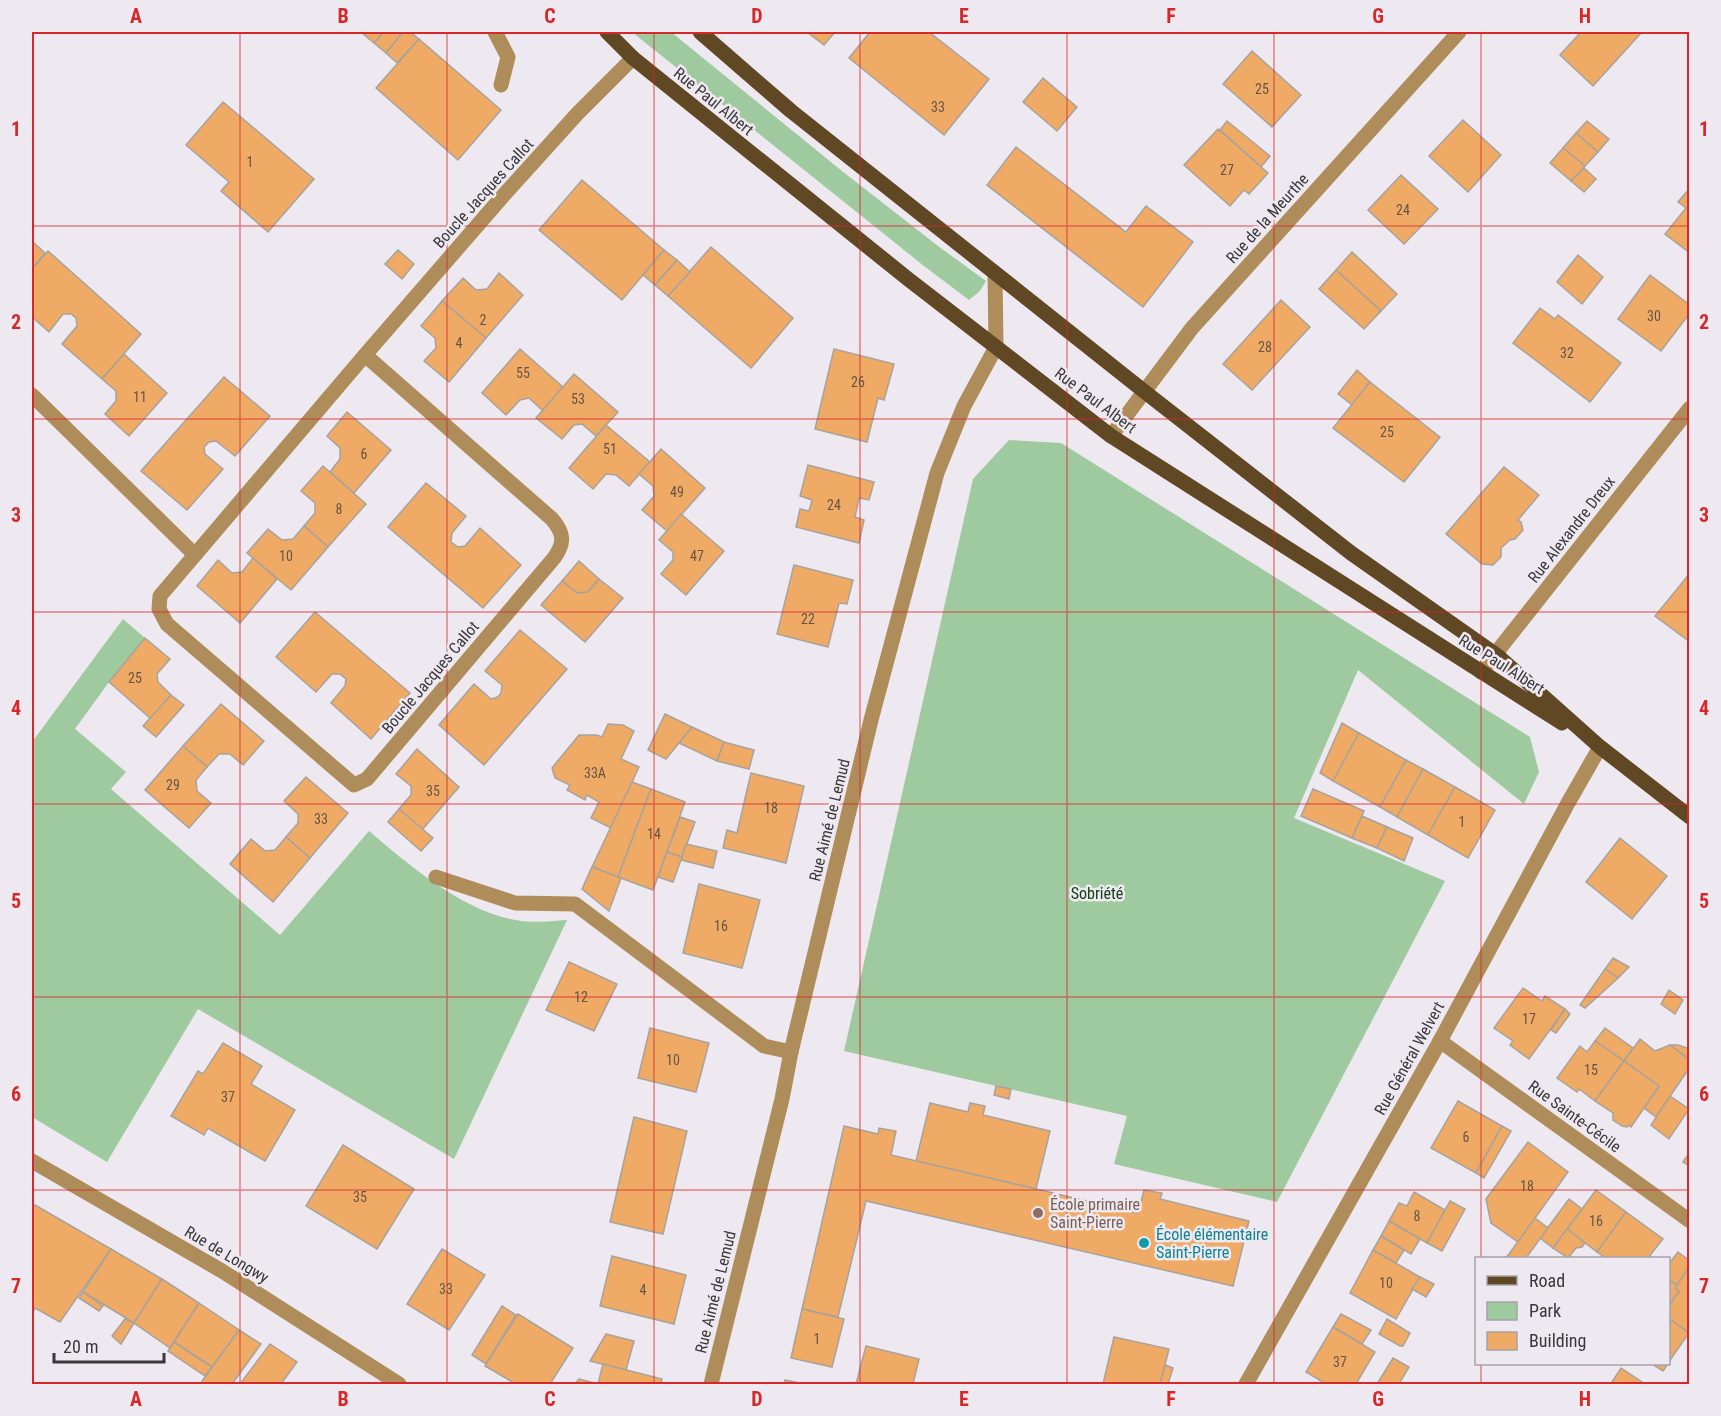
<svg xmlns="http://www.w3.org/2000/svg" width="1721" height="1416" font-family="'Roboto Condensed',sans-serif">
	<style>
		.green { fill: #9fc99f }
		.building { fill: #efaa65; stroke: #a8a29c; stroke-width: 1.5 }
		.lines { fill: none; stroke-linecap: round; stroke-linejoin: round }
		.minor { stroke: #af8d5a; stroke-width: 15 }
		.major { stroke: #604824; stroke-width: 15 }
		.grid { fill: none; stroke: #d62828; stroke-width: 1.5; stroke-opacity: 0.55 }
		.education-dot { fill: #8d6e63; stroke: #eee9f0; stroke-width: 2 }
		.culture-dot { fill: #0f9aa8; stroke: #eee9f0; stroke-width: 2 }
		.labels { text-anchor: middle; stroke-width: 5; stroke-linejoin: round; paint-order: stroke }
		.number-label { font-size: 14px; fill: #665444 }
		.street-label { font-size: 16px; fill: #393739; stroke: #eee9f0 }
		.park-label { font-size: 16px; fill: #104115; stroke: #eee9f0 }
		.education-label { font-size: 16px; fill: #785e54; stroke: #eee9f0; text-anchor: start }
		.culture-label { font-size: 16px; fill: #0d838f; stroke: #eee9f0; text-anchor: start }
		.neatline { fill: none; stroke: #d62828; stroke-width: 2 }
		.grid-label { font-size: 20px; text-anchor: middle; font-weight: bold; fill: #d62828 }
	</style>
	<rect width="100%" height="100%" fill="#eee9f0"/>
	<g class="green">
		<polygon points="632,32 671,32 842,171 938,246 986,281 980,291 969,300 924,266"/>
		<polygon points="1009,440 1061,443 1530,737 1539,772 1524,804 1358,670 1294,818 1445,881 1277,1202 1114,1164 1127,1116 844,1051 973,479"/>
		<path d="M123,619L145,638L109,682L75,729L126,772L111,789L280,935L369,831C410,866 466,914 521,921C537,923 552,921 567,920L454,1159L198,1009L107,1162L32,1117V742Z"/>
	</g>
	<g class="building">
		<polygon points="361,32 384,32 374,43"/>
		<polygon points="384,32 403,32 386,53 374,43"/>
		<polygon points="403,32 410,32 419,39 397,63 386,53"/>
		<polygon points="807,32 835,32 824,45"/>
		<polygon points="870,32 929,32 989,79 944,135 849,58"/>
		<polygon points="1581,32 1642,32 1593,86 1560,55"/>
		<polygon points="419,39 501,110 458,160 376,88"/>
		<polygon points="1252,51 1301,95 1272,127 1223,84"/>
		<polygon points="1043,78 1077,107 1057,131 1023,102"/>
		<polygon points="223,102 314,179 268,232 221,191 229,182 186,145"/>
		<polygon points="1463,120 1501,155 1468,192 1429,156"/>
		<polygon points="1227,121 1270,156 1261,167 1220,130"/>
		<polygon points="1587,121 1609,139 1598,152 1576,133"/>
		<polygon points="1218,129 1268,173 1249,194 1244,190 1230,206 1184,165"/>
		<polygon points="1576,133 1598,152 1585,166 1563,148"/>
		<polygon points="1016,147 1126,232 1146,206 1193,242 1143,307 987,185"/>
		<polygon points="1563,148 1585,166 1571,181 1550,163"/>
		<polygon points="1584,168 1596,179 1584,192 1571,181"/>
		<polygon points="1401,175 1438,209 1404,244 1368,210"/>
		<polygon points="582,180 664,250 622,300 539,230"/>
		<polygon points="1690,188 1690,253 1665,234 1686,208 1678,202"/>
		<polygon points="32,241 45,253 32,269"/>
		<polygon points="711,247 793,318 751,368 668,296"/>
		<polygon points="398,250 414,264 402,279 385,264"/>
		<polygon points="664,250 677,260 655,285 643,275"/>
		<polygon points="48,251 141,334 102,379 62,344 77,326 76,318 71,314 63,314 49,332 32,317 32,269"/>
		<polygon points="1352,252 1397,294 1381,311 1336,270"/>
		<polygon points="1578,255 1603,277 1582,304 1557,282"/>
		<polygon points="677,260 690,272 668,296 655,285"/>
		<polygon points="1336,270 1381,311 1364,329 1319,289"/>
		<polygon points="499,273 523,295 486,338 442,301 463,278 476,290 487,289"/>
		<polygon points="1650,275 1690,305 1690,313 1661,351 1618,319"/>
		<polygon points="1281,300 1310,327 1252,390 1223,364"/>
		<polygon points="442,301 486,338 449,382 424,361 436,348 435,338 421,326"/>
		<polygon points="1540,308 1555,319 1558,315 1621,363 1590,402 1513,343"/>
		<polygon points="520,349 563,387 543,411 529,398 520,400 506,415 482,393"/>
		<polygon points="834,349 894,364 884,400 878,398 867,442 815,429"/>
		<polygon points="124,354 167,393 129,436 105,414 116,401 116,391 102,379"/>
		<polygon points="1357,370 1370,382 1352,405 1338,394"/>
		<polygon points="574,374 618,412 596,436 582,424 574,425 562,439 536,418"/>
		<polygon points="224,377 270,416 235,456 216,441 209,442 204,447 205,454 223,469 187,510 141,471"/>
		<polygon points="1370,382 1440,437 1404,482 1333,428"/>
		<polygon points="347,412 391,450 354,493 330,472 340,459 340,448 327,436"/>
		<polygon points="606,425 650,462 629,486 616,475 606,474 593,489 569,468"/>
		<polygon points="661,449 705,488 667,531 642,510 654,496 653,486 639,474"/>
		<polygon points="808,465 874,482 869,500 859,498 855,517 864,520 859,543 796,527 800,509 809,511 812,500 800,496"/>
		<polygon points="323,466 366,504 328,547 304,526 315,513 315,503 301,491"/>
		<polygon points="1504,467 1539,495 1518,520 1521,522 1523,530 1515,539 1510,540 1501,548 1501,557 1493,565 1482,564 1446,534"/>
		<polygon points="426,483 466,516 452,533 451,542 458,547 465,546 480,528 521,565 483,608 388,527"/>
		<polygon points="681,514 724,551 686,595 661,574 673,560 673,552 659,540"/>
		<polygon points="304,526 328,547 291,590 247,553 268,529 282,540 293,539"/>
		<polygon points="253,558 277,579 240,623 197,586 218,560 232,573 242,572"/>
		<polygon points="579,561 599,579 588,592 577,593 562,581"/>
		<polygon points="794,565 853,580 847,604 839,603 828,647 777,634"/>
		<polygon points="1690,573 1690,642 1655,616"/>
		<polygon points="599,579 623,598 585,642 541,605 562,581 577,593 588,592"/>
		<polygon points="315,612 410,693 371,739 331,703 345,686 346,679 340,674 332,674 316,692 276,657"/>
		<polygon points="520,630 567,669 484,765 439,725 474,684 491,699 498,697 501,693 502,685 485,671"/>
		<polygon points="145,638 170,659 157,674 158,682 171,695 151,719 109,682"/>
		<polygon points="171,695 184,705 156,737 143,726"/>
		<polygon points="221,704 264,741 243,765 230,754 219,754 207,767 183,746"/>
		<polygon points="665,714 692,727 666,759 648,750"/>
		<polygon points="1342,723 1359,733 1333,781 1320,773"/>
		<polygon points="608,724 623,725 634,731 621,759 639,767 611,828 591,818 599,802 587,795 585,800 567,790 570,785 555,778 552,768 579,735 597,735 602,737"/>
		<polygon points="692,727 724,742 717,761 679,743"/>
		<polygon points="1359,733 1406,760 1380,807 1333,781"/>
		<polygon points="724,742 754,750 749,769 717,761"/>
		<polygon points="183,746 207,767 196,780 197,791 211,803 189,828 145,790"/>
		<polygon points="417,749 459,787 422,830 399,809 411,795 411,786 396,774"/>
		<polygon points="1406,760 1423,769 1397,817 1380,807"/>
		<polygon points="1423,769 1455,787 1428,835 1397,817"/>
		<polygon points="751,773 804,786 786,863 723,848 727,830 737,833"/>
		<polygon points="306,777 348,813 310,858 286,837 298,823 298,814 284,801"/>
		<polygon points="632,782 651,789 618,877 592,867"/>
		<polygon points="1455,787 1495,810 1468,858 1428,835"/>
		<polygon points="651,789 685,802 653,890 618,877"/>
		<polygon points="1313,789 1364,811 1352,838 1301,816"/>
		<polygon points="399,809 433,838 421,851 388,822"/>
		<polygon points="1362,816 1387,827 1377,848 1352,838"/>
		<polygon points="680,817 695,822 682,857 667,852"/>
		<polygon points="1387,827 1413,838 1404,861 1377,848"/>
		<polygon points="286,837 310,858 273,902 230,864 251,839 265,851 275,850"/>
		<polygon points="1620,838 1667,876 1632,919 1586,882"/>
		<polygon points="686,844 717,851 713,868 681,860"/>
		<polygon points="667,852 682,857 673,882 658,877"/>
		<polygon points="592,867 621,878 609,911 582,889"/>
		<polygon points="699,884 760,900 742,968 683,953"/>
		<polygon points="1613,958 1629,967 1618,978 1605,969"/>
		<polygon points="569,962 617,984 594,1031 546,1010"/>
		<polygon points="1605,969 1618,978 1585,1008 1580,1005"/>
		<polygon points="1523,988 1542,1001 1545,996 1565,1009 1529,1059 1510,1045 1513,1041 1494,1028"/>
		<polygon points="1669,990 1683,1000 1675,1014 1661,1004"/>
		<polygon points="1565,1009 1570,1014 1556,1033 1551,1030"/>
		<polygon points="650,1028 709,1043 696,1092 638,1078"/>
		<polygon points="1605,1028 1633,1048 1624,1061 1595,1041"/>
		<polygon points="1640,1039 1655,1051 1670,1045 1690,1060 1690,1067 1656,1117 1644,1108 1659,1086 1624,1061"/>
		<polygon points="1595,1041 1624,1061 1595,1101 1579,1089 1577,1092 1557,1078 1580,1046 1587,1052"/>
		<polygon points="223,1043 262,1066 251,1084 295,1110 265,1161 208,1128 204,1135 171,1116 198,1071 203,1074"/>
		<polygon points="1670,1045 1678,1045 1690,1049 1690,1060"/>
		<polygon points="1624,1061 1659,1086 1631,1127 1629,1125 1627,1127 1622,1126 1613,1120 1613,1113 1595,1101"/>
		<polygon points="996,1086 1011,1089 1009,1099 994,1095"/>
		<polygon points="1670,1096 1689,1109 1669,1139 1651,1125"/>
		<polygon points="1458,1101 1502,1126 1476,1173 1431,1148"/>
		<polygon points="930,1103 968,1112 970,1103 985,1106 983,1115 1050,1131 1036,1189 916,1161"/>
		<polygon points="634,1117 687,1131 663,1234 610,1222"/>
		<polygon points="844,1126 878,1134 879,1128 896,1131 891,1155 1138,1213 1144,1190 1162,1193 1160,1199 1249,1221 1233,1286 866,1201 838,1317 802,1309"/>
		<polygon points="1502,1126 1511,1131 1484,1178 1476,1173"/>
		<polygon points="1528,1142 1568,1172 1518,1242 1491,1223 1486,1199"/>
		<polygon points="343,1145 414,1189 377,1249 306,1206"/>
		<polygon points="1690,1152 1690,1166 1683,1162"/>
		<polygon points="1596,1190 1626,1212 1597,1252 1567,1229"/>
		<polygon points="1414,1192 1445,1210 1427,1243 1389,1221 1399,1203 1407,1206"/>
		<polygon points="1569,1199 1582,1209 1553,1248 1540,1238"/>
		<polygon points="1450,1201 1465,1209 1442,1251 1427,1243"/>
		<polygon points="35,1205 111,1249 60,1322 35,1308 32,1315 32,1209"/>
		<polygon points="1626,1212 1663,1239 1648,1258 1606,1258 1597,1252"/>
		<polygon points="1535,1218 1548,1228 1526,1258 1506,1258"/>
		<polygon points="1389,1221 1420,1239 1411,1254 1381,1236"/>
		<polygon points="1567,1229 1585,1243 1582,1247 1576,1248 1568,1258 1553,1248"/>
		<polygon points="1381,1236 1404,1250 1396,1263 1373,1250"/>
		<polygon points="111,1249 162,1279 134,1323 83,1292"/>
		<polygon points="442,1249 485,1275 449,1330 407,1304"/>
		<polygon points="1373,1250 1420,1277 1396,1319 1350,1293"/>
		<polygon points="1678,1252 1690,1261 1690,1266 1677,1285 1668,1279 1668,1265"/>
		<polygon points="612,1256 686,1275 674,1324 600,1306"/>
		<polygon points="1690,1266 1690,1332 1689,1333 1668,1318 1668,1307 1679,1291 1675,1288"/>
		<polygon points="1420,1277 1434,1284 1426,1297 1412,1289"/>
		<polygon points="162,1279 199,1303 170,1348 134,1323"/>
		<polygon points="1668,1279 1677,1285 1675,1288 1679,1291 1668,1307"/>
		<polygon points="83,1292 103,1306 99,1311 79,1298"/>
		<polygon points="199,1303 239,1330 212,1367 174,1342"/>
		<polygon points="502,1306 516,1315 486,1364 472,1355"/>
		<polygon points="802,1309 844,1319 832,1367 791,1358"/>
		<polygon points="518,1314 573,1348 550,1384 516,1384 485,1366"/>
		<polygon points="1341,1314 1371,1330 1362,1344 1333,1327"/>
		<polygon points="1668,1318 1689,1333 1668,1363"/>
		<polygon points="125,1319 134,1323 121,1344 112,1336"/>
		<polygon points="1387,1319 1410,1333 1403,1346 1400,1346 1379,1334"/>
		<polygon points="1333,1327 1375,1352 1356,1384 1326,1384 1306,1372"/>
		<polygon points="239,1330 261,1344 232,1384 200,1384"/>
		<polygon points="606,1334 634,1341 626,1370 590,1361"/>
		<polygon points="1114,1337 1169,1349 1160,1384 1103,1384"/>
		<polygon points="174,1342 212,1367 205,1376 168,1351"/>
		<polygon points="270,1344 297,1362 281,1384 240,1384"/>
		<polygon points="866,1346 919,1359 913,1384 856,1384"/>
		<polygon points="1393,1358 1409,1367 1399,1384 1377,1384"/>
		<polygon points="603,1364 662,1379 661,1384 598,1384"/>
		<polygon points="1652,1364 1668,1364 1663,1371"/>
		<polygon points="1165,1365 1173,1368 1168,1384 1160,1384"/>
		<polygon points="1621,1368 1645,1384 1616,1384 1612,1382"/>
		<polygon points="579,1379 598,1384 575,1384"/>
		<polygon points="785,1380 805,1384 784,1384"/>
	</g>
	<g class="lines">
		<g class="minor">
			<polyline points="495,32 508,57 501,85"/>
			<path d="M365,355L552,519C564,533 565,543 554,558L367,779L354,785L167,624L159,609L160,596L365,355L502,197L577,114L633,58"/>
			<polyline points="32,395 194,554"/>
			<polyline points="1111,436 1192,328 1459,32"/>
			<polyline points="1481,672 1690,408"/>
			<polyline points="436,877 515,903 575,904 764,1046 791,1052"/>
			<polyline points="1440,1041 1690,1221"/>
			<polyline points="32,1161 222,1271 399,1384"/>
			<polyline points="711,1384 782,1099 791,1052 871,720 937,473 964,406 996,347 995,273"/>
			<polyline points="1246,1384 1440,1041 1568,803 1600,747"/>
		</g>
		<g class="major">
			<polyline points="607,32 633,58 908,279 1111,436 1562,723"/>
			<polyline points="700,32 791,111 1145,392 1351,553 1499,657 1600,747 1690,817"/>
		</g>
	</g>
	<path class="grid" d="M240,32V1384M447,32V1384M654,32V1384M860,32V1384M1067,32V1384M1274,32V1384M1481,32V1258M32,226H1690M32,419H1690M32,612H1690M32,804H1690M32,997H1690M32,1190H1690M1481,1364V1384"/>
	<circle class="education-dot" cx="1038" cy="1213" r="6"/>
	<circle class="culture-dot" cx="1144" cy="1243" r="6"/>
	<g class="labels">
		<g class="number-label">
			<text x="1262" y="94">25</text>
			<text x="938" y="112">33</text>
			<text x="250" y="167">1</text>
			<text x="1227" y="175">27</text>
			<text x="1403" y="215">24</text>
			<text x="1654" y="321">30</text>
			<text x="483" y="325">2</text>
			<text x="459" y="348">4</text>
			<text x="1265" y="352">28</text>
			<text x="1567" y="358">32</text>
			<text x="523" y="378">55</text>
			<text x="858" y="387">26</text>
			<text x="140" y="402">11</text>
			<text x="578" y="404">53</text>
			<text x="1387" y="437">25</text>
			<text x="610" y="454">51</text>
			<text x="364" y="459">6</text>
			<text x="677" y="497">49</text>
			<text x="834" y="510">24</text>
			<text x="339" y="514">8</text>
			<text x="286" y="561">10</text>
			<text x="697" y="561">47</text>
			<text x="808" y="624">22</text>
			<text x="135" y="683">25</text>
			<text x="595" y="778">33A</text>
			<text x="173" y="790">29</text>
			<text x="433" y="796">35</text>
			<text x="771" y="813">18</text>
			<text x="321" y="824">33</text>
			<text x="1462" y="827">1</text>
			<text x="654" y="839">14</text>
			<text x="721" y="931">16</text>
			<text x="581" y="1002">12</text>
			<text x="1529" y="1024">17</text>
			<text x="673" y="1065">10</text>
			<text x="1591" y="1075">15</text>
			<text x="228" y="1102">37</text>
			<text x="1466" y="1142">6</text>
			<text x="1527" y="1191">18</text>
			<text x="360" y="1202">35</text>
			<text x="1417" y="1221">8</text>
			<text x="1596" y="1226">16</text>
			<text x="1386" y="1288">10</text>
			<text x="446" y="1294">33</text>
			<text x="643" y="1295">4</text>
			<text x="817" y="1344">1</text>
			<text x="1340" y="1367">37</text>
		</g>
		<g class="street-label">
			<text transform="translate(714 101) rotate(39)" y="6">Rue Paul Albert</text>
			<text transform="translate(483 193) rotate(-48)" y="6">Boucle Jacques Callot</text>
			<text transform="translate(1267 218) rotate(-48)" y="6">Rue de la Meurthe</text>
			<text transform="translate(1096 400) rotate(37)" y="6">Rue Paul Albert</text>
			<text transform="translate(1571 529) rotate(-52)" y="6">Rue Alexandre Dreux</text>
			<text transform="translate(1502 664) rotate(32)" y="6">Rue Paul Albert</text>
			<text transform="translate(430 677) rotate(-50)" y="6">Boucle Jacques Callot</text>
			<text transform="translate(829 820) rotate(-76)" y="6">Rue Aimé de Lemud</text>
			<text transform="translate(1409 1058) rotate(-61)" y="6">Rue Général Welvert</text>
			<text transform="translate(1575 1116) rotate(36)" y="6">Rue Sainte-Cécile</text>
			<text transform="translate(227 1254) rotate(31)" y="6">Rue de Longwy</text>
			<text transform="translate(715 1292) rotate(-76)" y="6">Rue Aimé de Lemud</text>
		</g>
		<g class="park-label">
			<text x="1097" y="899">Sobriété</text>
		</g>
		<g class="education-label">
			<text x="1050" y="1210">École primaire<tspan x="1050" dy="18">Saint-Pierre</tspan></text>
		</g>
		<g class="culture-label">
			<text x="1156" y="1240">École élémentaire<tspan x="1156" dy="18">Saint-Pierre</tspan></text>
		</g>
	</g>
	<rect width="1721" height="1416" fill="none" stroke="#eee9f0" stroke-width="66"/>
	<rect x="1475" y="1257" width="195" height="108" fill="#eee9f0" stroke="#a6a2a7" stroke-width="1.5"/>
	<rect x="1487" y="1276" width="30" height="9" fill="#604824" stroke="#a6a2a7" stroke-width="1.5"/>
	<text x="1529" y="1287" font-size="18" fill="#393739">Road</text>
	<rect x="1487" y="1302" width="30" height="18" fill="#9fc99f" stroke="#a6a2a7" stroke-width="1.5"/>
	<text x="1529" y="1317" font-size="18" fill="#393739">Park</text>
	<rect x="1487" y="1332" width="30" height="18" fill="#efaa65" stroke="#a6a2a7" stroke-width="1.5"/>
	<text x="1529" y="1347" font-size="18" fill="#393739">Building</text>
	<path d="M54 1353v9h110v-9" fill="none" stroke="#393739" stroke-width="3"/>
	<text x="63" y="1353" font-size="18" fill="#393739" stroke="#eee9f0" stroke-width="4.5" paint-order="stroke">20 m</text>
	<rect x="33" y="33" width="1655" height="1350" class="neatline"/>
	<g class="grid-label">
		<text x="136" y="23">A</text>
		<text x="343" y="23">B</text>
		<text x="550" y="23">C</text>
		<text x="757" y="23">D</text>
		<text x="964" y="23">E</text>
		<text x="1171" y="23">F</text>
		<text x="1378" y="23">G</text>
		<text x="1585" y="23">H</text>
		<text x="16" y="136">1</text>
		<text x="1704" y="136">1</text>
		<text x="16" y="329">2</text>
		<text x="1704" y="329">2</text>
		<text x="16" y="522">3</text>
		<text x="1704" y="522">3</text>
		<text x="16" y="715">4</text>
		<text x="1704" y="715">4</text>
		<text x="16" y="908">5</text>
		<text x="1704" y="908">5</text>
		<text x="16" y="1101">6</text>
		<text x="1704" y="1101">6</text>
		<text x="16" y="1293">7</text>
		<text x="1704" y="1293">7</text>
		<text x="136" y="1406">A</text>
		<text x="343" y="1406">B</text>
		<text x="550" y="1406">C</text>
		<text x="757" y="1406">D</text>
		<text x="964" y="1406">E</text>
		<text x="1171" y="1406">F</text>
		<text x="1378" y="1406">G</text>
		<text x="1585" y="1406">H</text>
	</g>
</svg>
